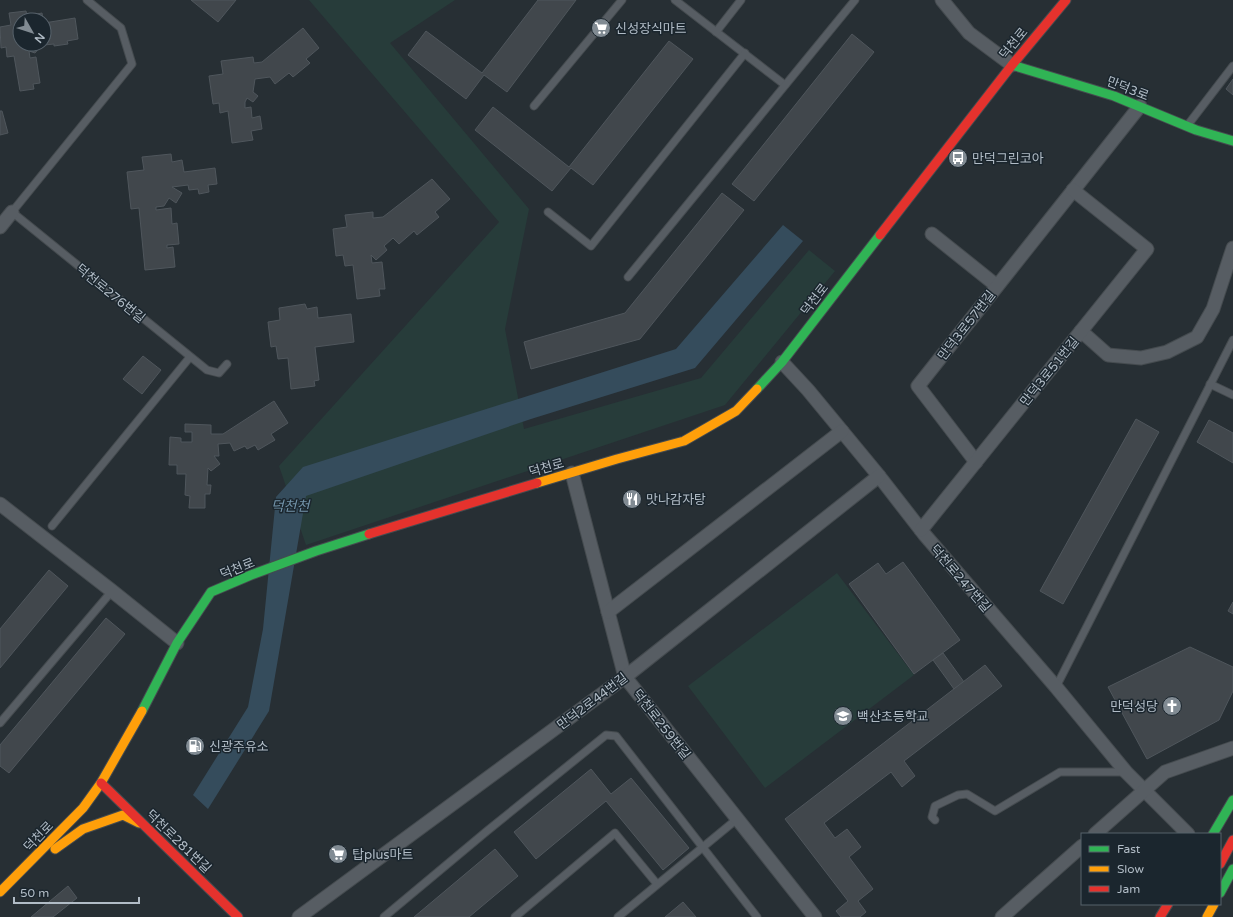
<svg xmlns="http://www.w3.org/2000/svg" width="1233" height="917" font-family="'Varela Round','Noto Sans KR',sans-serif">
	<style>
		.green { fill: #273c3a }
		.water { fill: #354c5c }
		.building { fill: #41474c; stroke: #4f565c }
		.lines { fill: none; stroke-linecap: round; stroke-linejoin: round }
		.lane-casing { stroke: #454b4f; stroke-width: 9 }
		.street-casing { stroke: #454b4f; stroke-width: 15 }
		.fast-casing { stroke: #454b4f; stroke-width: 11 }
		.slow-casing { stroke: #454b4f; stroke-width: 11 }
		.jam-casing { stroke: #454b4f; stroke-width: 11 }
		.lane { stroke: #575d63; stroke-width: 7 }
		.street { stroke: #575d63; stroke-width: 13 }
		.fast { stroke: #30b455; stroke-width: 9 }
		.slow { stroke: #ff9f0a; stroke-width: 9 }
		.jam { stroke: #e5322d; stroke-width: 9 }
		.labels { text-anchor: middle; stroke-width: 3; stroke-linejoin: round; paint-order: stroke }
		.poi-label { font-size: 13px; fill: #b1bcc6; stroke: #1b262e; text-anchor: start }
		.street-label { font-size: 13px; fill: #b1bcc6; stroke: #1b262e }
		.water-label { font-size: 14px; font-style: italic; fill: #7293a9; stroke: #1b262e }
	</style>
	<rect width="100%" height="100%" fill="#272f34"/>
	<g class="green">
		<polygon points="309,0 455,0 390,43 529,209 505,329 524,429 701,378 809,250 835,271 725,405 306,545 279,466 499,222"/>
		<polygon points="837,573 914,675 765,788 688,686"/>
	</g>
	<polygon class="water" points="783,225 803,241 695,368 531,419 306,496 269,711 208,809 193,795 248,707 263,629 276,497 303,467 676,349"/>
	<g class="building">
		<polygon points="191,0 236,0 218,22"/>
		<polygon points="538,0 576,0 507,92 484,75 466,99 408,55 426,31 482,73"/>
		<polygon points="26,11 27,16 42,13 43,20 20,20 20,44 39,44 41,46 35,53 29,51 30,58 36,57 40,83 33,84 34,89 20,91 14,56 7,57 6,47 1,48 0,27 11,25 9,13"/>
		<polygon points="75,18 78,39 67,41 68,44 54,46 54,44 44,45 44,23"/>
		<polygon points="303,28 319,48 306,59 310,63 293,77 289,73 275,84 270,77 255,79 253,92 258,96 253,102 247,98 245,102 245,108 251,107 252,118 260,116 262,129 251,131 253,140 232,143 228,111 220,113 219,103 213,104 209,76 223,74 221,61 253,57 254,63 262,62"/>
		<polygon points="852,34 874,52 754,201 732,184"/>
		<polygon points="669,41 693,59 593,185 571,168 552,191 475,130 493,107 569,167"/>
		<polygon points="1233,79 1233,95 1226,89"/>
		<polygon points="0,111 2,111 8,133 0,135"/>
		<polygon points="171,154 172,162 182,160 184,172 215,168 217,184 208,185 209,192 199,194 198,189 189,190 188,185 172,187 182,193 176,203 169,198 164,206 156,207 156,210 171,208 172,224 177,223 179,244 167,245 167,248 173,247 175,267 145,270 139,208 131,209 127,172 144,170 142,157"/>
		<polygon points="432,179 450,199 435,212 439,217 417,235 414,231 399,244 393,238 384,246 387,250 376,260 371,255 372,263 382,262 385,289 379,289 380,296 357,299 353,265 345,266 343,255 336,256 333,229 347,227 345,215 373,212 373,218 383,217"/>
		<polygon points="722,193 744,210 640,339 531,369 524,342 625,313"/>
		<polygon points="305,304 307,309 317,307 318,318 351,314 354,342 315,347 319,380 314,381 315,386 291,389 288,358 278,359 276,346 271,347 268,322 280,320 279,308"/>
		<polygon points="143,356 161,370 142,394 123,379"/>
		<polygon points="274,401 288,423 271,434 275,440 258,450 255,445 247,449 245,446 234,451 230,443 218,444 219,456 214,456 220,464 211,471 208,468 207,485 211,485 210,494 205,494 205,508 189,508 190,496 185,495 186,474 177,474 177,465 169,465 170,437 181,438 181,442 192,442 192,432 185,432 185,424 211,425 211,434 223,434"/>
		<polygon points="1136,419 1159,432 1063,604 1040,591"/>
		<polygon points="1209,420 1233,433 1233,463 1197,442"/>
		<polygon points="903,562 960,640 914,674 849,584 878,563 886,574"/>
		<polygon points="49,570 68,586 0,668 0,629"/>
		<polygon points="1233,602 1233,614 1228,611"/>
		<polygon points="106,618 125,634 9,773 0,766 0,745"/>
		<polygon points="1190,647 1233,667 1233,691 1219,720 1147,759 1108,687"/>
		<polygon points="943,653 964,682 954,689 933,660"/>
		<polygon points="985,665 1002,686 904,761 915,776 902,787 891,772 824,823 835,838 847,829 861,847 849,857 873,889 858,901 866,912 860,917 841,917 836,911 848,901 785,819"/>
		<polygon points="591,769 611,794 631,778 689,848 663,870 606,801 536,859 514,832"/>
		<polygon points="495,849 518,876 469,917 414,917"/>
		<polygon points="68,886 77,898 53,917 31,917"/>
		<polygon points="683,902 696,917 665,917"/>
	</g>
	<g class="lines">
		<defs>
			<g id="lane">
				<polyline points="87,0 121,28 132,64 12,212 207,370 219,373 227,364"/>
				<polyline points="675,0 785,85"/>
				<polyline points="716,32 741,0"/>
				<polyline points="534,106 622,0"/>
				<polyline points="1187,126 1233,66"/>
				<polyline points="548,212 591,246 745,53"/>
				<polyline points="628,277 855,0"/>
				<polyline points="1210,384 1233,395"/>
				<polyline points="52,526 190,357"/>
				<polyline points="1056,687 1233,340"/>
				<polyline points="0,723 112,591"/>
				<polyline points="935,820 932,817 935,806 958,795 967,794 995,811 1060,772 1126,772"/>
				<polyline points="384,917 487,831 606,735 616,736 757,917"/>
				<polyline points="515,917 615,833 657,884"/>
				<polyline points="618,917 737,819"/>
			</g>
			<g id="street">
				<polyline points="942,0 969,33 1012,65"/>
				<polyline points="0,227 12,212"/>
				<polyline points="932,234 997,286"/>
				<polyline points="1081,331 1108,355 1141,358 1167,352 1197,337 1213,309 1233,248"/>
				<polyline points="782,362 808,390 879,476 924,534 1056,687 1126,772 1188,834"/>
				<polyline points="976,462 918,386 1140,106"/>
				<polyline points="572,473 625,677 815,917"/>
				<polyline points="0,504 112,591 177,643"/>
				<polyline points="921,530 1147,249 1073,190"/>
				<polyline points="608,612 842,431"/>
				<polyline points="1095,834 1165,772 1233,748"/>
				<polyline points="299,917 625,677 879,476"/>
				<polyline points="1002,917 1082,846"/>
			</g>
			<g id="fast">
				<polyline points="1012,65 1114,96 1196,130 1233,141"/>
				<polyline points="757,389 782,362 880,235"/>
				<polyline points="142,711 177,643 211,592 251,575 316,551 369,534"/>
				<polyline points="1213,834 1233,800"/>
				<polyline points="1220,893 1233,869"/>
			</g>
			<g id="slow">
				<polyline points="537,483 617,459 684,441 736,411 757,389"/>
				<polyline points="55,849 83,829 123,815 139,823"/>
				<polyline points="0,892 83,808 101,783 142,711"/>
				<polyline points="1207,917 1214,904"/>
			</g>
			<g id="jam">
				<polyline points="880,235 1012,65 1066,0"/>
				<polyline points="369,534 537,483"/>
				<polyline points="101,783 238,917"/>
				<polyline points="1220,864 1233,840"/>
				<polyline points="1160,917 1168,904"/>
			</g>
		</defs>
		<use href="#lane" class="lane-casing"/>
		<use href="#street" class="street-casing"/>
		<use href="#fast" class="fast-casing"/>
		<use href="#slow" class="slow-casing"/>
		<use href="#jam" class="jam-casing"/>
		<use href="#lane" class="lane"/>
		<use href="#street" class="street"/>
		<use href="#fast" class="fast"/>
		<use href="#slow" class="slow"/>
		<use href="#jam" class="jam"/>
	</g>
	<defs>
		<symbol id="supermarket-disc" viewBox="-11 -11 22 22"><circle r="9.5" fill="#818b93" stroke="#1b262e"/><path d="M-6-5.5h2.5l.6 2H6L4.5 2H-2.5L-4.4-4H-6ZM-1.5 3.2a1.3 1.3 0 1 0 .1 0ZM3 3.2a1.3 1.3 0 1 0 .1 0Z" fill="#fff"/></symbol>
		<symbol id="bus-disc" viewBox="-11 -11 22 22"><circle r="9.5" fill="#818b93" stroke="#1b262e"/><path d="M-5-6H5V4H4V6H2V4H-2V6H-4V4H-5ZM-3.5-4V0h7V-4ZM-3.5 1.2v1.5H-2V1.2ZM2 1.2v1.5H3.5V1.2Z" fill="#fff"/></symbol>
		<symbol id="restaurant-disc" viewBox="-11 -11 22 22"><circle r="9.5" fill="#818b93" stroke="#1b262e"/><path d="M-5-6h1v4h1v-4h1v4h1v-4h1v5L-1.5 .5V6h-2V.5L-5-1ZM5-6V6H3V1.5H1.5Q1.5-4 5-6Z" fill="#fff"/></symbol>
		<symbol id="church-disc" viewBox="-11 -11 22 22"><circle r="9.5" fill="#818b93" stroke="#1b262e"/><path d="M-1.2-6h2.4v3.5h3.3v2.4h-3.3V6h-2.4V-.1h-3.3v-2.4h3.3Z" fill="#fff"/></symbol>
		<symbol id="school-disc" viewBox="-11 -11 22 22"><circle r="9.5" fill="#818b93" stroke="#1b262e"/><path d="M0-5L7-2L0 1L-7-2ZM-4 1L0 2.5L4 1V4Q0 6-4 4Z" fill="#fff"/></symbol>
		<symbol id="fuel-disc" viewBox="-11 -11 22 22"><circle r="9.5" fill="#818b93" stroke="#1b262e"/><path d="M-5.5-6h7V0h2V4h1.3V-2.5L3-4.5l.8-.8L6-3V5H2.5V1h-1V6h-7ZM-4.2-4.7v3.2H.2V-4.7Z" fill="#fff"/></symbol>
	</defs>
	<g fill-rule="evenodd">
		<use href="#supermarket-disc" x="590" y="17" width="22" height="22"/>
		<use href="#bus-disc" x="947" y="147" width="22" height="22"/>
		<use href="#restaurant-disc" x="621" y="488" width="22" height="22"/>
		<use href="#church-disc" x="1161" y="695" width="22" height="22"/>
		<use href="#school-disc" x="832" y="705" width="22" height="22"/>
		<use href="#fuel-disc" x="184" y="735" width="22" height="22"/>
		<use href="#supermarket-disc" x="327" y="843" width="22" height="22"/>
	</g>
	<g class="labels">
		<g class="poi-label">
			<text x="615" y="33">신성장식마트</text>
			<text x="972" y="163">만덕그린코아</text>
			<text x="646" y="504">맛나감자탕</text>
			<text x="1158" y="711" text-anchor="end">만덕성당</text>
			<text x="857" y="721">백산초등학교</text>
			<text x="209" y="751">신광주유소</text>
			<text x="352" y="859">탑plus마트</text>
		</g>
		<g class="street-label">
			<text transform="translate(1013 43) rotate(-51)" y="5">덕천로</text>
			<text transform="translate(1128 88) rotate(21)" y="5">만덕3로</text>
			<text transform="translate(111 293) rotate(39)" y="5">덕천로276번길</text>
			<text transform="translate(814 299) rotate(-52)" y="5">덕천로</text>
			<text transform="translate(966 325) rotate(-52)" y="5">만덕3로57번길</text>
			<text transform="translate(1049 371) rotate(-51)" y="5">만덕3로51번길</text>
			<text transform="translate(546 467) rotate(-16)" y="5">덕천로</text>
			<text transform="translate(237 568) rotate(-22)" y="5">덕천로</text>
			<text transform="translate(961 578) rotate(49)" y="5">덕천로247번길</text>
			<text transform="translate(592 701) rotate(-37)" y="5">만덕2로44번길</text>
			<text transform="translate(662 724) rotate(52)" y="5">덕천로259번길</text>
			<text transform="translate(38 836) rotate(-46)" y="5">덕천로</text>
			<text transform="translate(179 841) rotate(44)" y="5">덕천로281번길</text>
		</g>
		<g class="water-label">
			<text x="290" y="511">덕천천</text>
		</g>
	</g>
	<rect x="1081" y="833" width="140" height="72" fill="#1b262e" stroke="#57626b"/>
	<rect x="1089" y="846" width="20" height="6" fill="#30b455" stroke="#57626b"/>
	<text x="1117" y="853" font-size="12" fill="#b1bcc6">Fast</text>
	<rect x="1089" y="866" width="20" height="6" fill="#ff9f0a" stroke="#57626b"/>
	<text x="1117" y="873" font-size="12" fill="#b1bcc6">Slow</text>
	<rect x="1089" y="886" width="20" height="6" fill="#e5322d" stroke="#57626b"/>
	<text x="1117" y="893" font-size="12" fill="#b1bcc6">Jam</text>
	<g transform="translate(32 32) rotate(129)"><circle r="19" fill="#1b262e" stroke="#57626b"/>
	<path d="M0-3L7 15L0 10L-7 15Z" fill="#818b93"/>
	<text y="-6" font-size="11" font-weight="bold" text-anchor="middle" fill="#b1bcc6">N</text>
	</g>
	<path d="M14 897v6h125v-6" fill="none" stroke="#b1bcc6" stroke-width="2"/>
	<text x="20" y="897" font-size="12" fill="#b1bcc6" stroke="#1b262e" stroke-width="3" paint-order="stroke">50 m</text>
</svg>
